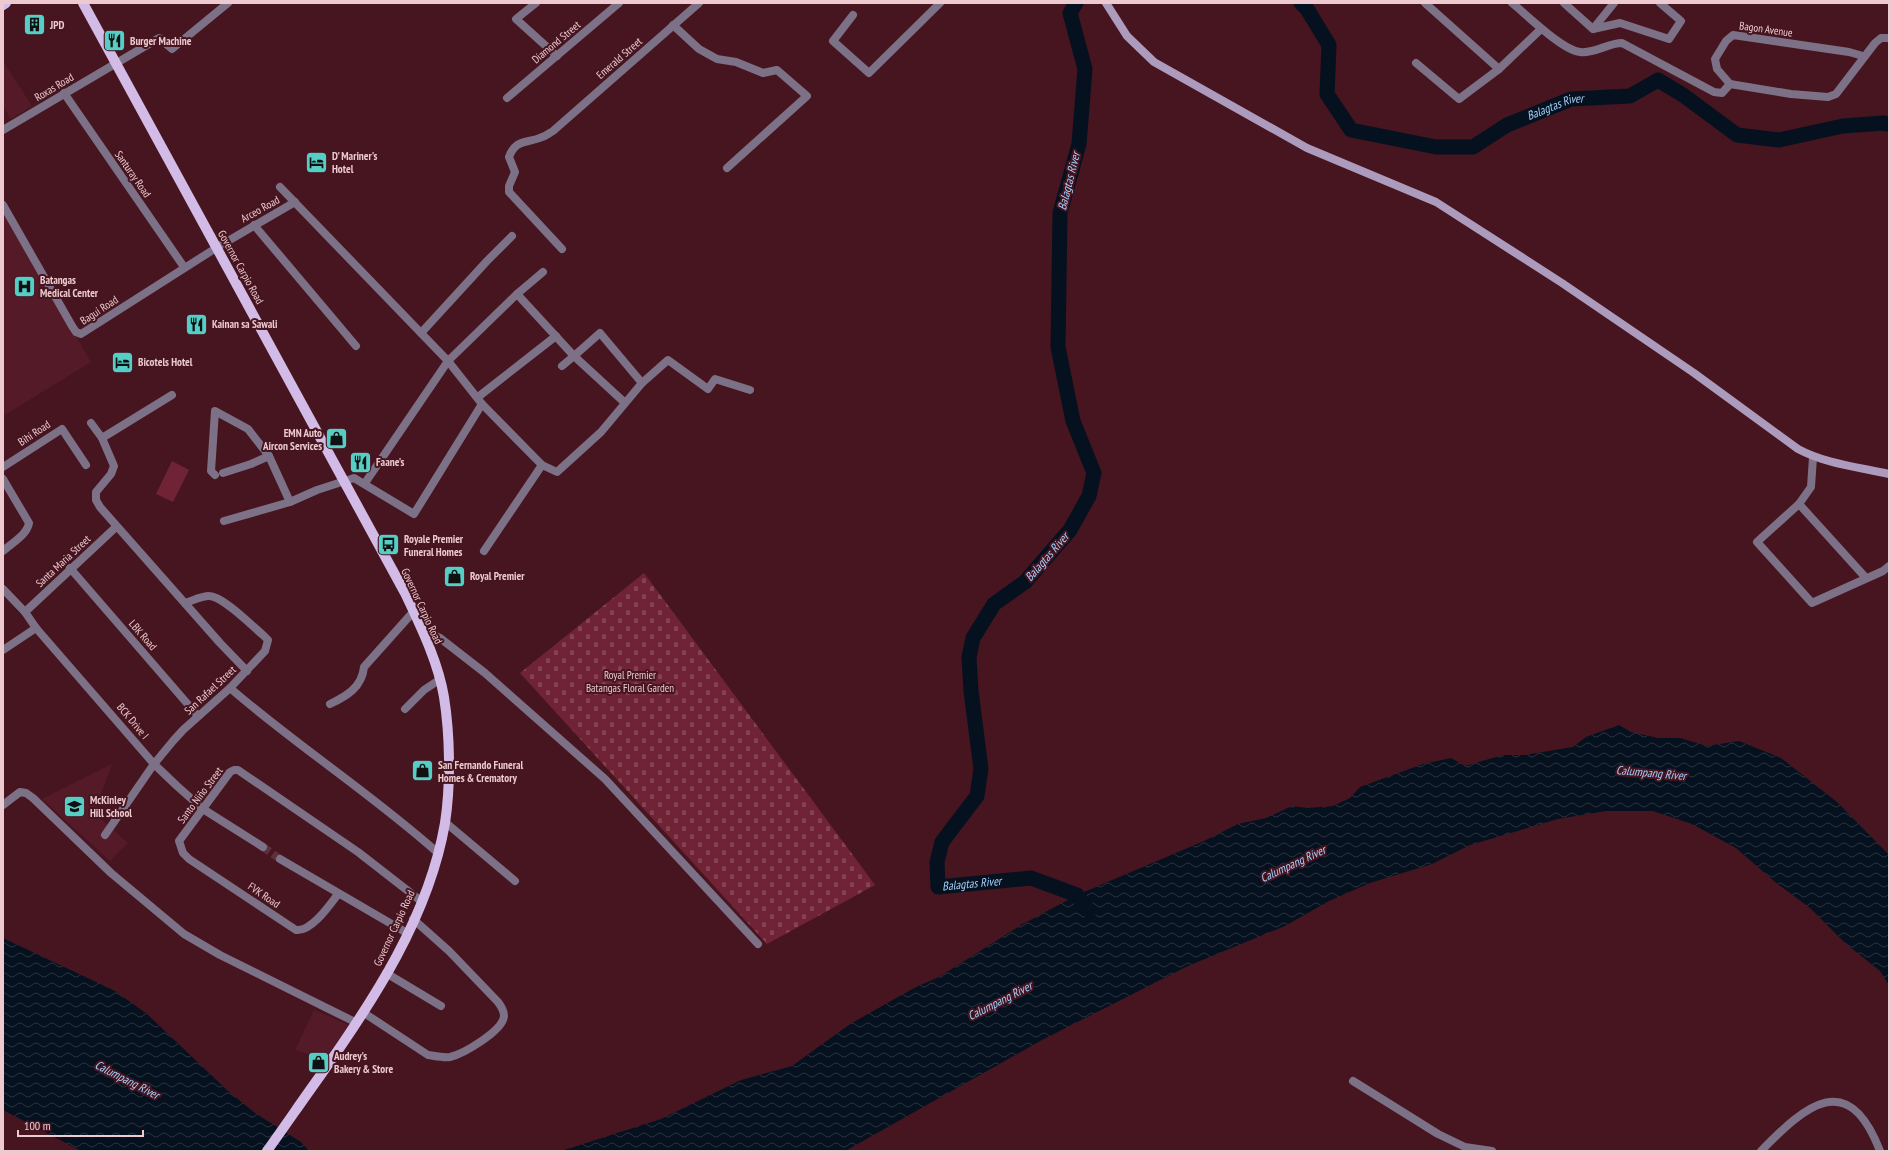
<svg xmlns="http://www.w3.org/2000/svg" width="1892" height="1154" font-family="'PT Sans Narrow',sans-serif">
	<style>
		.built { fill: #541a28 }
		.cemetery { fill: url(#cemetery-stones) }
		.pitch { fill: #712336 }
		.water { fill: url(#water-waves) }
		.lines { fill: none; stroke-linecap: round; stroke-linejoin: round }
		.river { stroke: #05111e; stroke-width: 15 }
		.street-tunnel { stroke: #5f303a; stroke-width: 8; stroke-dasharray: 8 4; stroke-linecap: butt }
		.street { stroke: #7c7186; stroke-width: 8 }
		.secondary { stroke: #ac9bbc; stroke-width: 8 }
		.primary { stroke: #d2bbe6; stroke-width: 10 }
		.labels { text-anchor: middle; stroke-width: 4; stroke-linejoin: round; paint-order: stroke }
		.poi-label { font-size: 11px; font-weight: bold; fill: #eccacf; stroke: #461520; text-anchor: start }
		.street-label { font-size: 11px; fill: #eccacf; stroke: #461520 }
		.park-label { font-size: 11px; fill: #eac7cc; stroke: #461520 }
		.water-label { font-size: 12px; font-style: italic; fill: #a4d0fd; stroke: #461520 }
	</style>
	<defs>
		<pattern id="cemetery-stones" width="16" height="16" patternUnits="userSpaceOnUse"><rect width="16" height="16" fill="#712336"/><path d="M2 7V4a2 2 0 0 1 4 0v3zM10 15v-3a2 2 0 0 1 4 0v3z" fill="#854252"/></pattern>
		<pattern id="water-waves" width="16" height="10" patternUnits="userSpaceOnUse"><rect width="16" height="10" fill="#05111e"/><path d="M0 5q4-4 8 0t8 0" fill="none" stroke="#2a323e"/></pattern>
	</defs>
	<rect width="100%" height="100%" fill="#461520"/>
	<g class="built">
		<polygon points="3,61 32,106 11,119 3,106"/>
		<polygon points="3,210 91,362 3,416"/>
		<polygon points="112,764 94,813 128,843 110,861 42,799"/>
		<polygon points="314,1010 349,1025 325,1059 295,1050"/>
	</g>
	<polygon class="cemetery" points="644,573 875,885 767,944 520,673"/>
	<polygon class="pitch" points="172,461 189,470 173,502 156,494"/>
	<g class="water">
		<polygon points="1619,725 1631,732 1658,738 1680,738 1707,746 1739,741 1781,758 1837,802 1889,855 1889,985 1880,971 1845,943 1810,908 1775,882 1736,848 1692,824 1653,811 1606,811 1558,819 1470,845 1432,864 1370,883 1329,901 1285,926 1188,966 1042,1040 847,1150 842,1151 561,1151 661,1119 741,1080 792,1066 850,1024 916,987 939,977 1021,925 1077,895 1204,841 1238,824 1266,818 1292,806 1308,808 1333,806 1350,798 1360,787 1423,764 1451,758 1465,766 1503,755 1525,755 1573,747 1586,737"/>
		<polygon points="3,938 115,991 147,1014 228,1091 255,1113 301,1142 309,1151 81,1151 3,1110"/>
	</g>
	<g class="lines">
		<g class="river">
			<path id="s1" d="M1076,3L1070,13L1085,69L1079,144L1060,213L1058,347L1073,421L1094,473L1089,496L1070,530L1025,582L994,604L973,638L969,657L971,691L981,769L977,796L942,842L937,862L938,887L1031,878L1077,895L1089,911"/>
			<path id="s2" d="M1301,3L1307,9L1329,45L1327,94L1351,130L1436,147H1473L1507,125L1571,99L1630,96L1658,80L1683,95L1737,135L1779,140L1843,126L1883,123L1889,124"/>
		</g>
		<polyline class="street-tunnel" points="263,847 280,859"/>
		<g class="street">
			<polyline points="536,3 516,19 557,56"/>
			<polyline points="1425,3 1499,69"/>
			<path d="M1512,3C1527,15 1562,50 1580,52C1594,54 1608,43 1622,43L1714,92L1722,93L1730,84"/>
			<polyline points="1564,3 1593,29 1620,23 1669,39 1681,21 1660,3"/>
			<polyline points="853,15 833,41 869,73 940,3"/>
			<polyline points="673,25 699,49 717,59 736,62 763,73 777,70 807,96 727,168"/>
			<polyline points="1593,29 1614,3"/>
			<polyline points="1863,56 1849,52 1733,35 1726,41 1715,59 1717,69 1730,84 1791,94 1828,97 1836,94 1875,43 1881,38 1889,38"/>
			<polyline points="1416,63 1459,99 1499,69 1541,29"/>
			<polyline points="64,93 184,267"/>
			<polyline points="507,98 619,3"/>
			<polyline points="3,130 159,38 172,49 228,3"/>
			<polyline points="280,187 448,361 482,404 542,465 557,472 601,432 642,383 668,360 708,389 715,379 750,390"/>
			<polyline points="3,205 72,326 76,332 81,334 216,248 295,202"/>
			<polyline points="254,225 356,346"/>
			<path d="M562,249L509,192V186L515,172L509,157C516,138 527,144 542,137C546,136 549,133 553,131L699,3"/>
			<polyline points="517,294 574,356 624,402"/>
			<polyline points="421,333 487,261 512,236"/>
			<polyline points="562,366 574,356 600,333 642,383"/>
			<polyline points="478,397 556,336"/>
			<polyline points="91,423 102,438 114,466 111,474 96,492 96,500 100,507 220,643 247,671"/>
			<polyline points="102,438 172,395"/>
			<polyline points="3,467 62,429 86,465"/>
			<polyline points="223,473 251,464 269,456"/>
			<polyline points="215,475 211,471 215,411 248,429 269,456 290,502 317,490 354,478 414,514 482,404"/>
			<path d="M3,479L29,523C27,535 12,543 3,551"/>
			<polyline points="365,483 448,361 517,294 543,272"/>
			<polyline points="1799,504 1811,487 1813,457"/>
			<polyline points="224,521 290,502"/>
			<polyline points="484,551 542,465"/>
			<polyline points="70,568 198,716"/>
			<polyline points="1866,578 1799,504 1757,542 1812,603 1814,602 1883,571 1889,566"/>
			<polyline points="3,589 25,612 36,628 154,764 177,786 203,809 263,847"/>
			<polyline points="25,612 116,527"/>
			<polyline points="422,630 440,638 485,673 605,779 758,944"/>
			<polyline points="3,650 36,628"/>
			<path d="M230,688C297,746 372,794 438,853"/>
			<path d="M330,704C347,696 362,687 364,667L414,611"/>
			<polyline points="405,709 424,690 439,680"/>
			<polyline points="3,805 20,792 26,793 33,798 111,873 184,934 220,955 357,1023"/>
			<polyline points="445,822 515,881"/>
			<path d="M105,835L154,764L173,741L183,730L230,688L265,651L268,640L263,635C252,626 223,596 209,596C201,596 192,601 185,603"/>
			<polyline points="280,859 407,933"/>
			<path d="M338,894C329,906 311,932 296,930L189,859L183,853L179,841L230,772L234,770H238L358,852L421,901"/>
			<polyline points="386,973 441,1006"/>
			<path d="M364,1013L428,1055C435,1056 443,1058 450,1057C463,1054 503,1031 504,1016C504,1011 501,1006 498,1002L449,951L413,919"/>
			<polyline points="1353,1081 1438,1134 1465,1147 1492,1151"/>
			<path d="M1761,1151C1806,1105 1848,1068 1880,1151"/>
		</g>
		<path class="secondary" d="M1106,3L1127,36L1154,62L1307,148L1436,202L1562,283L1694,373L1798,449C1826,464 1858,467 1889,474"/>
		<g class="primary">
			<path d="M83,3L405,593C420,625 438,661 444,697C450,735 451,784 445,823C429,916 374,1000 320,1076C302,1101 285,1126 267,1151"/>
			<polyline points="3,5 6,3"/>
		</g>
	</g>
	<defs>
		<symbol id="building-square" viewBox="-11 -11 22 22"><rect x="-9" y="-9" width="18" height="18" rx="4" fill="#55cec6" stroke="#461520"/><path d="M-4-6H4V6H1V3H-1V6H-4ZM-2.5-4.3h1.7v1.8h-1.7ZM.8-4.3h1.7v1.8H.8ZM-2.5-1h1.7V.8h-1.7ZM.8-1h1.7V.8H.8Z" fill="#111"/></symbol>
		<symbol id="restaurant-square" viewBox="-11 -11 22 22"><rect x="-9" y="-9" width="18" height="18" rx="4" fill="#55cec6" stroke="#461520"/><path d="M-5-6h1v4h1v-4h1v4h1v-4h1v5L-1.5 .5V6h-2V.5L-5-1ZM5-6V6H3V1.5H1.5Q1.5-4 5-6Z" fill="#111"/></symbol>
		<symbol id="hotel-square" viewBox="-11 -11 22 22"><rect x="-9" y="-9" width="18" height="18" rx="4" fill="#55cec6" stroke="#461520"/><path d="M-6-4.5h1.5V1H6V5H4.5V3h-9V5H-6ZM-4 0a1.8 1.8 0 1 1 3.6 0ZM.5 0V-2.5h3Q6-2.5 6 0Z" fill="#111"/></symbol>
		<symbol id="hospital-square" viewBox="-11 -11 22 22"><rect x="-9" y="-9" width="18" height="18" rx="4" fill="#55cec6" stroke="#461520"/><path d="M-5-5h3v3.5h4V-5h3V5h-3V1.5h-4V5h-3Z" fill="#111"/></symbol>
		<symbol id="shop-square" viewBox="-11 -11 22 22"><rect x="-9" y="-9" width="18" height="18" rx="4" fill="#55cec6" stroke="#461520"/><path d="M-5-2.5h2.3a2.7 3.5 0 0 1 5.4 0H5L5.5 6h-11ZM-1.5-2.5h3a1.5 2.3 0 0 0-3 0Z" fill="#111"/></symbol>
		<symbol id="bus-square" viewBox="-11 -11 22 22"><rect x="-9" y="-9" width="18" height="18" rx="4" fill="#55cec6" stroke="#461520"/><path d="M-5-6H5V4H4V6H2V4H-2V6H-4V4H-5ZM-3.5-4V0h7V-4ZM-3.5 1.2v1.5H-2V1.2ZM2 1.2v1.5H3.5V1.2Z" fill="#111"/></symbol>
		<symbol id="school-square" viewBox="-11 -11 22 22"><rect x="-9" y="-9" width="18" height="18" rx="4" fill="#55cec6" stroke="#461520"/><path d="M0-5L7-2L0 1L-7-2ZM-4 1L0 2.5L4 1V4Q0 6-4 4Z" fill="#111"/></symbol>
	</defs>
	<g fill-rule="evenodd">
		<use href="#building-square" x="22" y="12" width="25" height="25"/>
		<use href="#restaurant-square" x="102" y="28" width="25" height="25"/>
		<use href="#hotel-square" x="304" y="150" width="25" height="25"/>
		<use href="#hospital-square" x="12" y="274" width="25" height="25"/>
		<use href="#restaurant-square" x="184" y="312" width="25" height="25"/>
		<use href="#hotel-square" x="110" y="350" width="25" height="25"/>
		<use href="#shop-square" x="324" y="426" width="25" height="25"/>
		<use href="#restaurant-square" x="348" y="450" width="25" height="25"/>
		<use href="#bus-square" x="376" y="532" width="25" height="25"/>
		<use href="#shop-square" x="442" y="564" width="25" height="25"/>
		<use href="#shop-square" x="410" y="758" width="25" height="25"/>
		<use href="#school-square" x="62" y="794" width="25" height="25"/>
		<use href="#shop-square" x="306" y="1050" width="25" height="25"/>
	</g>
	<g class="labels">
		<g class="poi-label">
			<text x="50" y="29">JPD</text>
			<text x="130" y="45">Burger Machine</text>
			<text x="332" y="160">D' Mariner's<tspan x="332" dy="13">Hotel</tspan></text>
			<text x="40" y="284">Batangas<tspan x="40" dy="13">Medical Center</tspan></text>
			<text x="212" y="328">Kainan sa Sawali</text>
			<text x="138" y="366">Bicotels Hotel</text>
			<text x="322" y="437" text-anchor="end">EMN Auto<tspan x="322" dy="13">Aircon Services</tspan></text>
			<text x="376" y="466">Faane's</text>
			<text x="404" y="543">Royale Premier<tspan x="404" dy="13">Funeral Homes</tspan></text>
			<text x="470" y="580">Royal Premier</text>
			<text x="438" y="769">San Fernando Funeral<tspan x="438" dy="13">Homes &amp; Crematory</tspan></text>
			<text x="90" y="804">McKinley<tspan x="90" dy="13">Hill School</tspan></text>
			<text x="334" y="1060">Audrey's<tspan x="334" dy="13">Bakery &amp; Store</tspan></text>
		</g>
		<g class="street-label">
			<text transform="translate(1766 29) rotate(8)" y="4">Bagon Avenue</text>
			<text transform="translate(556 42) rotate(-40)" y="4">Diamond Street</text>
			<text transform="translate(619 58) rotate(-41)" y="4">Emerald Street</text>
			<text transform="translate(54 87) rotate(-31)" y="4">Roxas Road</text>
			<text transform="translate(133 174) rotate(55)" y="4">Santuray Road</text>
			<text transform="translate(260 209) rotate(-29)" y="4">Arceo Road</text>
			<text transform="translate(241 267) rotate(61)" y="4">Governor Carpio Road</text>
			<text transform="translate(99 310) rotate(-33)" y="4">Bagui Road</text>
			<text transform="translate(34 433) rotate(-34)" y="4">Bihi Road</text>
			<text transform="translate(63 561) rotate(-43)" y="4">Santa Maria Street</text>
			<text transform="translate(422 606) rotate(65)" y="4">Governor Carpio Road</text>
			<text transform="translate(143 635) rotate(49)" y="4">LBK Road</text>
			<text transform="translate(210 690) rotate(-43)" y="4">San Rafael Street</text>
			<text transform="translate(133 721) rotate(50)" y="4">BCK Drive I</text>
			<text transform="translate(200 795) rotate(-53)" y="4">Santo Niño Street</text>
			<text transform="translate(264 895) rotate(34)" y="4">FVK Road</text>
			<text transform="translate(394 928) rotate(-65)" y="4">Governor Carpio Road</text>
		</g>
		<g class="park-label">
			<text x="630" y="679">Royal Premier<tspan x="630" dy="13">Batangas Floral Garden</tspan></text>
		</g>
		<g class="water-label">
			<text dy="4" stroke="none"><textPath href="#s2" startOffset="359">Balagtas River</textPath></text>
			<text transform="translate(1069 181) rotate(-76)" y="4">Balagtas River</text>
			<text transform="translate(1047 557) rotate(-49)" y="4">Balagtas River</text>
			<text transform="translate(1651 773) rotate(5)" y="4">Calumpang River</text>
			<text transform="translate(1293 864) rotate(-25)" y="4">Calumpang River</text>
			<text dy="4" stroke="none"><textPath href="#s1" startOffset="988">Balagtas River</textPath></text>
			<text transform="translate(1000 1001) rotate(-27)" y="4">Calumpang River</text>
			<text transform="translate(127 1080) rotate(27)" y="4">Calumpang River</text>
		</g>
	</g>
	<rect width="1892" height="1154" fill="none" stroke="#eccacf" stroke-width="8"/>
	<path d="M18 1130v6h125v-6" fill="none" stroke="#eccacf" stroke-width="2"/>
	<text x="24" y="1130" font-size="12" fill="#eccacf" stroke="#461520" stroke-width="3" paint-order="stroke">100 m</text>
</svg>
